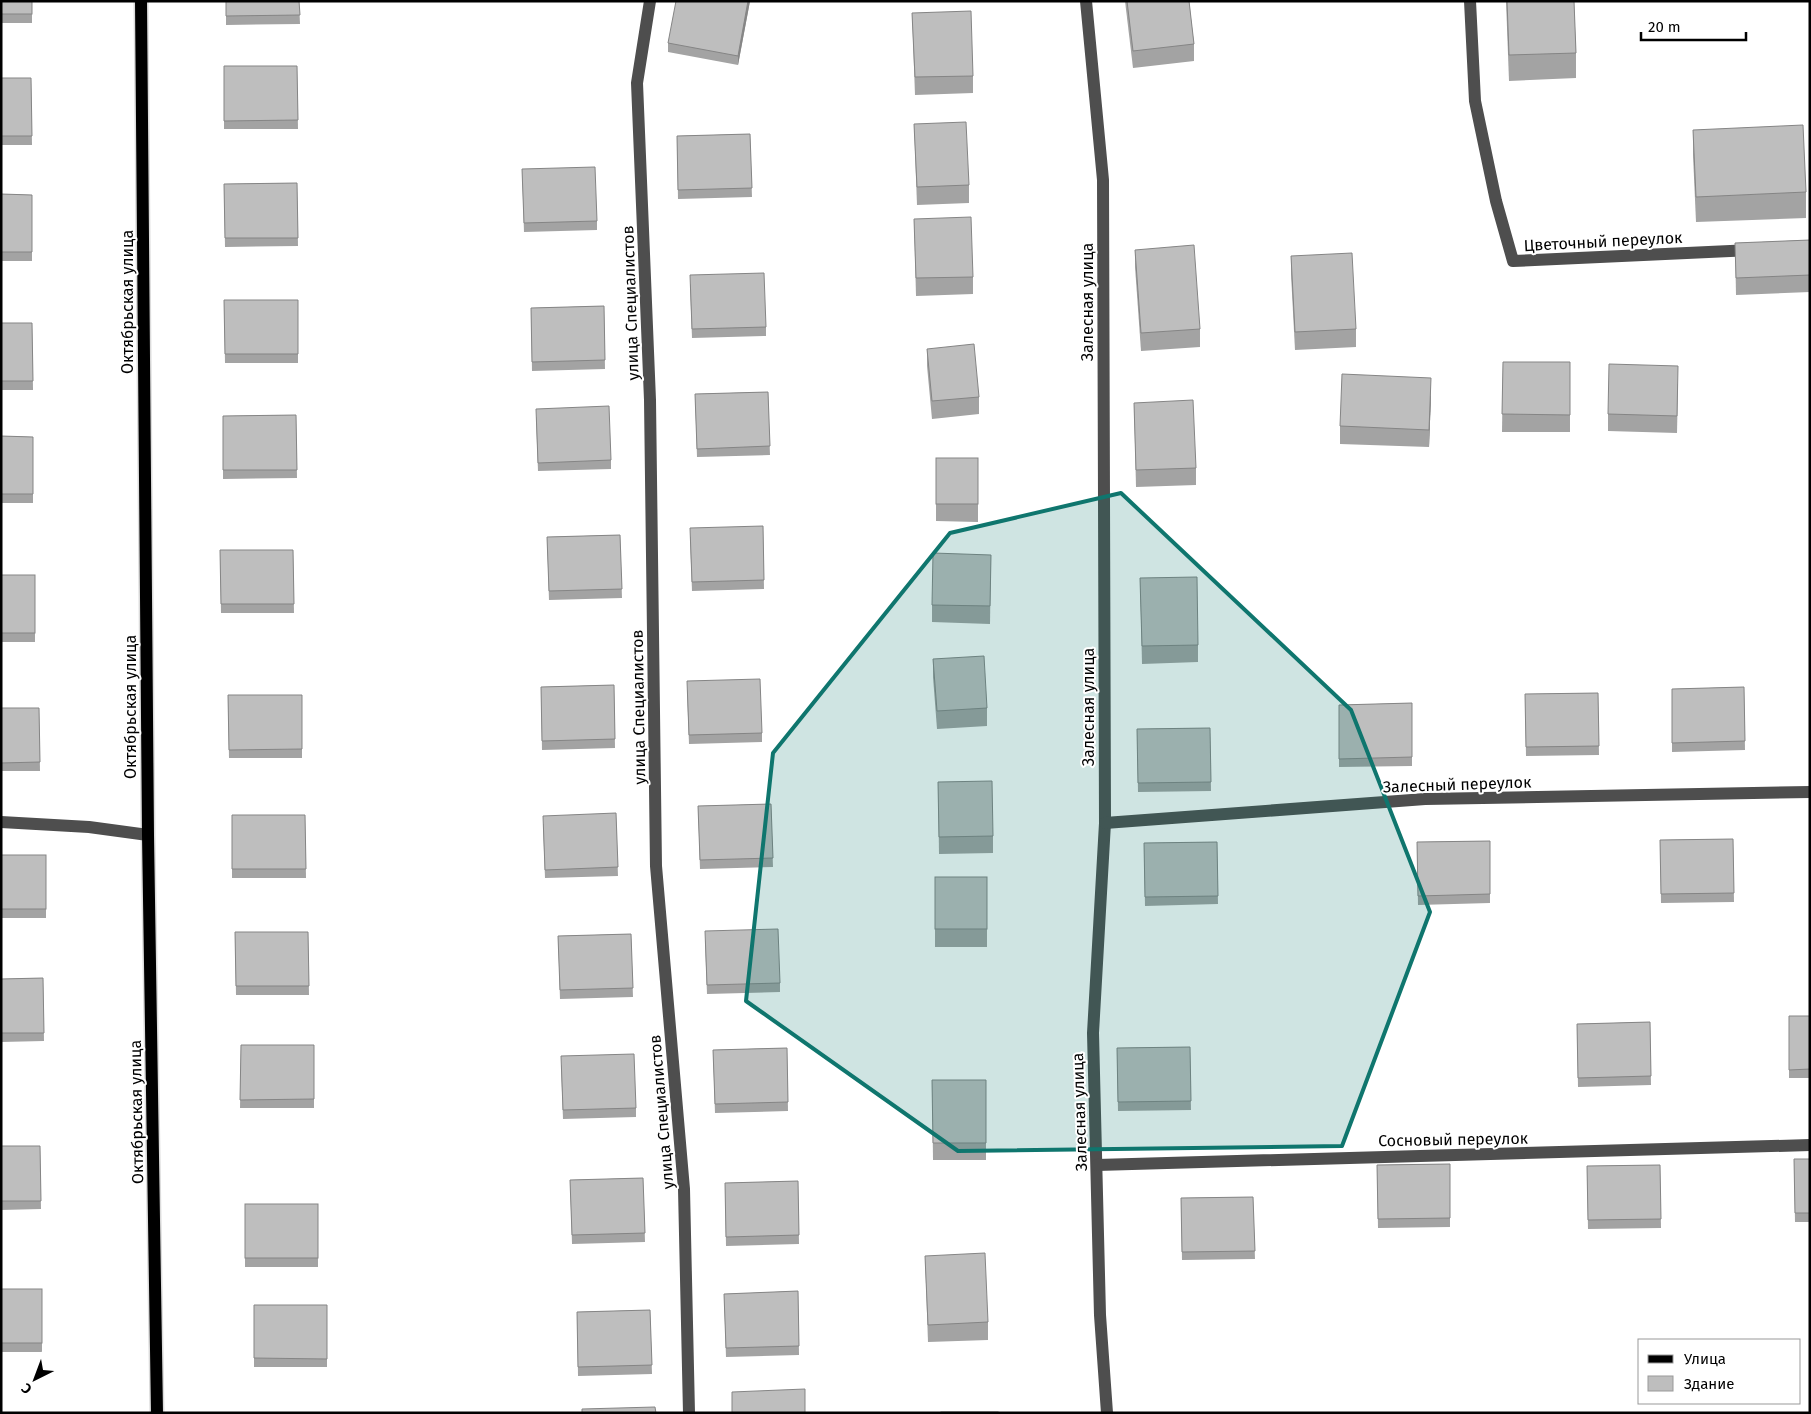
<svg xmlns="http://www.w3.org/2000/svg" width="1811" height="1414" font-family="'Fira Sans',sans-serif">
	<style>
		.lines { fill: none; stroke-linecap: round; stroke-linejoin: round }
		.major-casing { stroke: #dbdbdb; stroke-width: 15 }
		.minor { stroke: #4e4e4e; stroke-width: 12 }
		.major { stroke: #000; stroke-width: 12 }
		.wall { fill: #a3a3a3 }
		.shaded-wall { fill: #858585 }
		.building { fill: #bebebe; stroke: #858585 }
		.marked { fill: #0f766e; fill-opacity: 0.2; stroke: #0f766e; stroke-width: 4; stroke-linejoin: round }
		.labels { text-anchor: middle; stroke-width: 4; stroke-linejoin: round; paint-order: stroke }
		.street-label { font-size: 16px; fill: #000; stroke: #fff }
	</style>
	<rect width="100%" height="100%" fill="#fff"/>
	<g class="lines">
		<defs>
			<polyline id="major" points="141,1 148,835 157,1413"/>
		</defs>
		<use href="#major" class="major-casing"/>
		<g class="minor">
			<polyline points="650,1 637,83 650,400 656,866 684,1189 689,1413"/>
			<polyline points="1086,1 1103,180 1105,823 1093,1033 1100,1315 1107,1413"/>
			<polyline points="1470,1 1475,101 1496,201 1513,261 1752,250"/>
			<polyline points="1,822 89,827 148,835"/>
			<polyline points="1105,823 1425,799 1810,792"/>
			<polyline points="1097,1165 1810,1145"/>
		</g>
		<use href="#major" class="major"/>
	</g>
	<g class="wall">
		<rect x="1" y="1" width="31" height="22"/>
		<polygon points="226,1 299,1 300,24 226,25"/>
		<polygon points="750,1 738,65 668,52 668,43"/>
		<polygon points="1125,1 1189,1 1194,44 1194,61 1133,68"/>
		<polygon points="1506,1 1574,1 1576,53 1576,78 1509,81"/>
		<polygon points="912,13 973,76 973,93 915,95"/>
		<polygon points="224,66 297,66 298,129 224,129"/>
		<polygon points="1,78 31,78 32,145 1,145"/>
		<polygon points="914,124 969,185 969,203 917,205"/>
		<polygon points="1693,130 1806,192 1806,218 1696,222 1693,155"/>
		<polygon points="750,134 752,197 678,199 677,136"/>
		<polygon points="522,169 597,221 597,230 524,232"/>
		<polygon points="297,183 298,246 225,247 224,184"/>
		<polygon points="1,194 32,195 32,261 1,261"/>
		<polygon points="914,219 973,277 973,294 916,296"/>
		<polygon points="1810,240 1810,292 1736,295 1735,243"/>
		<polygon points="1135,250 1200,329 1200,347 1141,351 1135,267"/>
		<polygon points="1291,256 1356,329 1356,347 1295,350 1291,274"/>
		<polygon points="690,284 766,327 766,336 692,338"/>
		<polygon points="224,300 298,300 298,363 225,363"/>
		<polygon points="604,306 605,369 532,371 531,308"/>
		<polygon points="1,323 32,323 33,390 1,390"/>
		<polygon points="927,349 979,397 979,414 932,419 927,366"/>
		<polygon points="1503,362 1570,362 1570,432 1502,432"/>
		<polygon points="1678,384 1677,433 1608,431 1608,414"/>
		<polygon points="768,392 770,455 697,457 695,394"/>
		<polygon points="1431,396 1429,447 1340,444 1340,426"/>
		<polygon points="1134,403 1196,468 1196,485 1136,487"/>
		<polygon points="296,415 297,478 223,479 223,416"/>
		<polygon points="536,417 611,460 611,469 538,471"/>
		<polygon points="1,436 33,437 33,503 1,503"/>
		<polygon points="936,458 978,458 978,522 936,521"/>
		<polygon points="763,526 764,589 692,591 690,537"/>
		<polygon points="620,535 622,598 549,600 547,537"/>
		<polygon points="220,550 293,550 294,613 221,613"/>
		<polygon points="991,555 990,624 932,622 932,605"/>
		<rect x="1" y="575" width="34" height="67"/>
		<polygon points="1140,578 1198,645 1198,662 1142,664"/>
		<polygon points="933,659 987,708 987,726 937,729 933,677"/>
		<polygon points="614,685 615,748 542,750 541,687"/>
		<polygon points="1744,687 1745,750 1672,752 1672,689"/>
		<polygon points="687,690 762,733 762,742 689,744"/>
		<polygon points="1598,693 1599,755 1526,756 1525,694"/>
		<polygon points="228,695 302,695 302,758 229,758"/>
		<polygon points="1412,703 1412,766 1339,767 1339,705"/>
		<polygon points="1,708 39,708 40,771 1,771"/>
		<polygon points="1210,728 1211,791 1138,792 1137,729"/>
		<polygon points="938,782 993,836 993,853 939,854"/>
		<polygon points="771,804 773,867 700,869 698,806"/>
		<polygon points="616,813 618,876 545,878 543,824"/>
		<polygon points="232,815 305,815 306,878 232,878"/>
		<polygon points="1733,839 1734,902 1661,903 1660,840"/>
		<polygon points="1490,841 1490,903 1418,905 1417,842"/>
		<polygon points="1217,842 1218,904 1145,906 1144,843"/>
		<rect x="1" y="855" width="45" height="63"/>
		<rect x="935" y="877" width="52" height="70"/>
		<polygon points="235,932 308,932 309,995 236,995"/>
		<polygon points="631,934 633,997 560,999 558,936"/>
		<polygon points="705,940 780,983 780,992 707,994"/>
		<polygon points="43,978 44,1041 1,1042 1,979"/>
		<rect x="1789" y="1016" width="21" height="62"/>
		<polygon points="1650,1022 1651,1085 1578,1087 1577,1024"/>
		<polygon points="241,1045 314,1045 314,1108 240,1108"/>
		<polygon points="1190,1047 1191,1110 1118,1111 1117,1048"/>
		<polygon points="787,1048 788,1111 715,1113 713,1050"/>
		<polygon points="561,1065 636,1108 636,1117 563,1119"/>
		<polygon points="932,1080 986,1080 986,1160 933,1160"/>
		<polygon points="1,1146 40,1146 41,1209 1,1210"/>
		<polygon points="1794,1159 1810,1159 1810,1222 1795,1222"/>
		<polygon points="1450,1164 1450,1227 1378,1228 1377,1165"/>
		<polygon points="1660,1165 1661,1228 1588,1229 1587,1166"/>
		<polygon points="643,1178 645,1242 572,1244 570,1180"/>
		<polygon points="798,1181 799,1244 726,1246 725,1183"/>
		<polygon points="1253,1197 1255,1259 1182,1260 1181,1198"/>
		<rect x="245" y="1204" width="73" height="63"/>
		<polygon points="925,1256 988,1322 988,1340 928,1342"/>
		<rect x="1" y="1289" width="41" height="63"/>
		<polygon points="798,1291 799,1355 726,1357 724,1294"/>
		<rect x="254" y="1305" width="73" height="62"/>
		<polygon points="650,1310 652,1374 578,1376 577,1312"/>
	</g>
	<g class="shaded-wall">
		<polygon points="748,1 750,1 738,65 738,56"/>
		<polygon points="1431,378 1431,396 1429,447 1429,430"/>
	</g>
	<g class="building">
		<rect x="1" y="1" width="31" height="13"/>
		<polygon points="226,1 299,1 300,15 226,16"/>
		<polygon points="676,1 748,1 738,56 668,43"/>
		<polygon points="1127,1 1189,1 1194,44 1133,51"/>
		<polygon points="1507,1 1574,1 1576,53 1509,55"/>
		<polygon points="971,11 973,76 915,77 912,13"/>
		<polygon points="224,66 297,66 298,120 224,121"/>
		<polygon points="1,78 31,78 32,136 1,136"/>
		<polygon points="966,122 969,185 917,187 914,124"/>
		<polygon points="1803,125 1806,192 1696,197 1693,130"/>
		<polygon points="750,134 752,188 678,190 677,136"/>
		<polygon points="595,167 597,221 524,223 522,169"/>
		<polygon points="297,183 298,238 225,238 224,184"/>
		<polygon points="1,194 32,195 32,252 1,252"/>
		<polygon points="971,217 973,277 916,278 914,219"/>
		<polygon points="1810,240 1810,275 1736,278 1735,243"/>
		<polygon points="1194,245 1200,329 1141,333 1135,250"/>
		<polygon points="1352,253 1356,329 1295,332 1291,256"/>
		<polygon points="764,273 766,327 692,329 690,275"/>
		<polygon points="224,300 298,300 298,354 225,354"/>
		<polygon points="604,306 605,360 532,362 531,308"/>
		<polygon points="1,323 32,323 33,381 1,381"/>
		<polygon points="974,344 979,397 932,401 927,349"/>
		<polygon points="1503,362 1570,362 1570,415 1502,414"/>
		<polygon points="1609,364 1678,366 1677,416 1608,414"/>
		<polygon points="1342,374 1431,378 1429,430 1340,426"/>
		<polygon points="768,392 770,446 697,449 695,394"/>
		<polygon points="1193,400 1196,468 1136,470 1134,403"/>
		<polygon points="609,406 611,460 538,463 536,409"/>
		<polygon points="296,415 297,470 223,470 223,416"/>
		<polygon points="1,436 33,437 33,494 1,494"/>
		<rect x="936" y="458" width="42" height="46"/>
		<polygon points="763,526 764,580 692,582 690,528"/>
		<polygon points="620,535 622,589 549,591 547,537"/>
		<polygon points="220,550 293,550 294,604 221,604"/>
		<polygon points="933,553 991,555 990,606 932,605"/>
		<rect x="1" y="575" width="34" height="58"/>
		<polygon points="1197,577 1198,645 1142,646 1140,578"/>
		<polygon points="984,656 987,708 937,711 933,659"/>
		<polygon points="760,679 762,733 689,735 687,681"/>
		<polygon points="614,685 615,739 542,741 541,687"/>
		<polygon points="1744,687 1745,741 1672,743 1672,689"/>
		<polygon points="1598,693 1599,746 1526,747 1525,694"/>
		<polygon points="228,695 302,695 302,749 229,750"/>
		<polygon points="1412,703 1412,757 1339,759 1339,705"/>
		<polygon points="1,708 39,708 40,762 1,763"/>
		<polygon points="1210,728 1211,782 1138,783 1137,729"/>
		<polygon points="992,781 993,836 939,837 938,782"/>
		<polygon points="771,804 773,858 700,860 698,806"/>
		<polygon points="616,813 618,867 545,870 543,816"/>
		<polygon points="232,815 305,815 306,869 232,869"/>
		<polygon points="1733,839 1734,893 1661,894 1660,840"/>
		<polygon points="1490,841 1490,894 1418,896 1417,842"/>
		<polygon points="1217,842 1218,896 1145,897 1144,843"/>
		<rect x="1" y="855" width="45" height="54"/>
		<rect x="935" y="877" width="52" height="52"/>
		<polygon points="778,929 780,983 707,985 705,931"/>
		<polygon points="235,932 308,932 309,986 236,986"/>
		<polygon points="631,934 633,988 560,990 558,936"/>
		<polygon points="43,978 44,1033 1,1033 1,979"/>
		<polygon points="1789,1016 1810,1016 1810,1069 1789,1070"/>
		<polygon points="1650,1022 1651,1076 1578,1078 1577,1024"/>
		<polygon points="241,1045 314,1045 314,1099 240,1100"/>
		<polygon points="1190,1047 1191,1101 1118,1102 1117,1048"/>
		<polygon points="787,1048 788,1102 715,1104 713,1050"/>
		<polygon points="634,1054 636,1108 563,1110 561,1056"/>
		<polygon points="932,1080 986,1080 986,1143 933,1143"/>
		<polygon points="1,1146 40,1146 41,1201 1,1201"/>
		<polygon points="1794,1159 1810,1159 1810,1213 1795,1213"/>
		<polygon points="1450,1164 1450,1218 1378,1219 1377,1165"/>
		<polygon points="1660,1165 1661,1219 1588,1220 1587,1166"/>
		<polygon points="643,1178 645,1233 572,1235 570,1180"/>
		<polygon points="798,1181 799,1235 726,1237 725,1183"/>
		<polygon points="1253,1197 1255,1251 1182,1252 1181,1198"/>
		<rect x="245" y="1204" width="73" height="54"/>
		<polygon points="985,1253 988,1322 928,1325 925,1256"/>
		<rect x="1" y="1289" width="41" height="54"/>
		<polygon points="798,1291 799,1346 726,1348 724,1294"/>
		<polygon points="254,1305 327,1305 327,1359 254,1358"/>
		<polygon points="650,1310 652,1365 578,1367 577,1312"/>
		<polygon points="805,1389 805,1413 732,1413 732,1392"/>
		<polygon points="655,1407 656,1413 582,1413 582,1409"/>
		<rect x="941" y="1412" width="57" height="1"/>
	</g>
	<path class="marked" d="M1121,493L1351,710L1430,912L1342,1146L958,1151L746,1001L773,753L950,533Z"/>
	<g class="labels">
		<g class="street-label">
			<text transform="translate(1603 241) rotate(-3)" y="6">Цветочный переулок</text>
			<text transform="translate(127 302) rotate(-90)" y="6">Октябрьская улица</text>
			<text transform="translate(1087 302) rotate(-90)" y="6">Залесная улица</text>
			<text transform="translate(630 303) rotate(-92)" y="6">улица Специалистов</text>
			<text transform="translate(130 707) rotate(-90)" y="6">Октябрьская улица</text>
			<text transform="translate(638 707) rotate(-91)" y="6">улица Специалистов</text>
			<text transform="translate(1088 707) rotate(-90)" y="6">Залесная улица</text>
			<text transform="translate(1457 784) rotate(-2)" y="6">Залесный переулок</text>
			<text transform="translate(136 1112) rotate(-91)" y="6">Октябрьская улица</text>
			<text transform="translate(661 1112) rotate(-95)" y="6">улица Специалистов</text>
			<text transform="translate(1079 1112) rotate(-92)" y="6">Залесная улица</text>
			<text transform="translate(1453 1139) rotate(-1)" y="6">Сосновый переулок</text>
		</g>
	</g>
	<rect width="1811" height="1414" fill="none" stroke="#000000" stroke-width="5"/>
	<rect x="1638" y="1339" width="162" height="65" fill="#ffffff" stroke="#999999"/>
	<rect x="1648" y="1355" width="25" height="8" fill="#000000" stroke="#999999"/>
	<text x="1684" y="1364" font-size="15" fill="#000000">Улица</text>
	<rect x="1648" y="1376" width="25" height="15" fill="#bebebe" stroke="#999999"/>
	<text x="1684" y="1389" font-size="15" fill="#000000">Здание</text>
	<g transform="translate(35 1379) rotate(222)" stroke="#ffffff" stroke-width="4" paint-order="stroke">
	<path d="M0-4L9 19L0 12L-9 19Z" fill="#000000"/>
	<text y="-8" font-size="14" font-weight="bold" text-anchor="middle" fill="#000000">С</text>
	</g>
	<path d="M1641 32v8h105v-8" fill="none" stroke="#000000" stroke-width="2.5"/>
	<text x="1648" y="32" font-size="15" fill="#000000" stroke="#ffffff" stroke-width="4" paint-order="stroke">20 m</text>
</svg>
